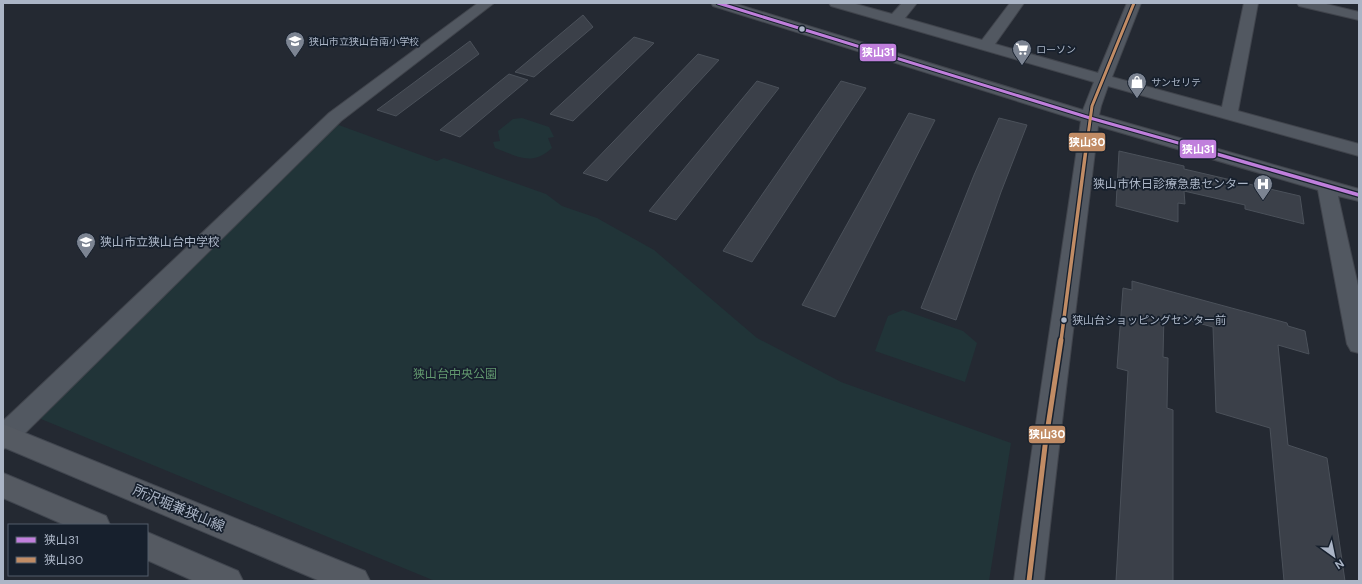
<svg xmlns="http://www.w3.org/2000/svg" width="1362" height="584" font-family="'DM Sans','Noto Sans JP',sans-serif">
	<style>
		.green { fill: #213438 }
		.building { fill: #3b4049; stroke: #4b515a }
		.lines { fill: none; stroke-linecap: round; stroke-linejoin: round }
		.minor-casing { stroke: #40444c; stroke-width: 2 }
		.major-casing { stroke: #41464f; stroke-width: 2 }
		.minor { fill: #525861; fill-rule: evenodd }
		.major { fill: #555a62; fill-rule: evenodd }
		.bus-1-far1-casing { stroke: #17202d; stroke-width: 5 }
		.bus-1-casing { stroke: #17202d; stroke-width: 6 }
		.bus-2-far2-casing { stroke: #17202d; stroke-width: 5 }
		.bus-2-far1-casing { stroke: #17202d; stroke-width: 6 }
		.bus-2-casing { stroke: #17202d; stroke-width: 8 }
		.bus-1-far1 { stroke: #c07fdc; stroke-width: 3 }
		.bus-1 { stroke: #c07fdc; stroke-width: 3.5 }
		.bus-2-far2 { stroke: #c18c65; stroke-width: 3 }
		.bus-2-far1 { stroke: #c18c65; stroke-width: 3.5 }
		.bus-2 { stroke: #c18c65; stroke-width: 5 }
		.bus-dot { fill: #abb5c6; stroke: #17202d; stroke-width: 1.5 }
		.labels { text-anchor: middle; stroke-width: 3.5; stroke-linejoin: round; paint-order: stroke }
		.far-poi-label { font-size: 10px; fill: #abb5c6; stroke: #17202d; text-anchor: start }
		.bus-label { font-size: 11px; fill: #abb5c6; stroke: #17202d; text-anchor: start }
		.poi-label { font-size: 12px; fill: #abb5c6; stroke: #17202d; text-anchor: end }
		.park-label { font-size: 12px; fill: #61976e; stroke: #17202d }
		.near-street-label { font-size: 14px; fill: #abb5c6; stroke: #17202d }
		.line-badge { stroke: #17202d; stroke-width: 1.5 }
		.badge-label { font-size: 11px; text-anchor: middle; font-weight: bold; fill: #fff }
	</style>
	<rect width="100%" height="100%" fill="#242932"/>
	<g class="green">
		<path d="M522,118L549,127L554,137L548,138L552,148C531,167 518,156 495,148L493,142L500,141L498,131L513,119Z"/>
		<polygon points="336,124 437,161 444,158 546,194 562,206 597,218 654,250 757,338 841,382 1011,443 989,581 435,581 41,419 43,411"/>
		<polygon points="903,310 963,331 977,343 965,382 875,351 888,316"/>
	</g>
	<g class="building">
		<polygon points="583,15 593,27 534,77 515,72"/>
		<polygon points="634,37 654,43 573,121 550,114"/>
		<polygon points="470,41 479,54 396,116 377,110"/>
		<polygon points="698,54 719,60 607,181 583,173"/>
		<polygon points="509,74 528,80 460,137 440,130"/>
		<polygon points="757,81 779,88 676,220 649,211"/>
		<polygon points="841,81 866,88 752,262 723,251"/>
		<polygon points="909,113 935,120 835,317 802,305"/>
		<polygon points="999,118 1027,125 1001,192 956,320 921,308 974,175"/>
		<polygon points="1119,151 1184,166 1184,169 1300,196 1304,224 1245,209 1245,205 1184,191 1185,204 1178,203 1178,222 1116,206"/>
		<polygon points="1132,281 1287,323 1288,326 1305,331 1309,354 1278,345 1288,445 1327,458 1345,581 1284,581 1270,428 1216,412 1213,327 1164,314 1163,357 1168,358 1167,408 1173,410 1173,581 1116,581 1128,371 1117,368 1123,288 1132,290"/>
	</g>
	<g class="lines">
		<defs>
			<g id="minor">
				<polygon points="478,3 494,3 341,121 12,446 3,449 3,421 329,113"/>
				<path d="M711,3H733L1083,110L1094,82L831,6L829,3H852L892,14L902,3H917L905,18L982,40L1010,3H1024L995,44L1098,73L1127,3H1141L1112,77L1222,107L1244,3H1258L1238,111L1359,144V156L1108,86L1101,106L1099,115L1359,189V201L1338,196L1359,290V353L1351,351L1347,344L1318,190L1098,126C1080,278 1060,429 1044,581H1014C1034,427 1059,274 1081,121L713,6Z"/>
				<polygon points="1297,3 1322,3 1359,12 1359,20 1299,6"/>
			</g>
			<g id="major">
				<polygon points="3,424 365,571 370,581 320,581 3,447"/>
				<polygon points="3,473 106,516 110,525 65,525 3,498"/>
				<polygon points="147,532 238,571 243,581 194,581 147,560"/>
			</g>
		</defs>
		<use href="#minor" class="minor-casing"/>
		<use href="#major" class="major-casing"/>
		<use href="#minor" class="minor"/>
		<use href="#major" class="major"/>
		<defs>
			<polyline id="bus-1-far1" points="718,3 1090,118 1203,150"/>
			<polyline id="bus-1" points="1199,149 1359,195"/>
			<polyline id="bus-2-far2" points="1086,150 1092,106 1134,3"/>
			<polyline id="bus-2-far1" points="1061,341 1086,149"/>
			<polyline id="bus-2" points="1029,581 1045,446 1061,340"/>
		</defs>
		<use href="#bus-1-far1" class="bus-1-far1-casing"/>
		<use href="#bus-1" class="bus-1-casing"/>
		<use href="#bus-2-far2" class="bus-2-far2-casing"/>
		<use href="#bus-2-far1" class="bus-2-far1-casing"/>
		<use href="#bus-2" class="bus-2-casing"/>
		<use href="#bus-1-far1" class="bus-1-far1"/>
		<use href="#bus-1" class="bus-1"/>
		<use href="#bus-2-far2" class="bus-2-far2"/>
		<use href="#bus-2-far1" class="bus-2-far1"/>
		<use href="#bus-2" class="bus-2"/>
	</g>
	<defs>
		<symbol id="school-pin" viewBox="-11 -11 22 30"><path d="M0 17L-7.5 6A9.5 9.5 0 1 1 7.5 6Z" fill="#7c8492" stroke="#17202d"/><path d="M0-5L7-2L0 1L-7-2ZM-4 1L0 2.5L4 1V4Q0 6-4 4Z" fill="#fff"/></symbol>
		<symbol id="supermarket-pin" viewBox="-11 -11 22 30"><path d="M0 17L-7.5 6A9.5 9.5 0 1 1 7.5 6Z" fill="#7c8492" stroke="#17202d"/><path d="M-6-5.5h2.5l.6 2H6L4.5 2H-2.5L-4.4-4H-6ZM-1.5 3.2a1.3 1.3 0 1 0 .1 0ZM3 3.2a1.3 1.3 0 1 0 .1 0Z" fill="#fff"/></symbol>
		<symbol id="shop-pin" viewBox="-11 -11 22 30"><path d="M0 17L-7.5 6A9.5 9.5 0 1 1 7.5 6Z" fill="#7c8492" stroke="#17202d"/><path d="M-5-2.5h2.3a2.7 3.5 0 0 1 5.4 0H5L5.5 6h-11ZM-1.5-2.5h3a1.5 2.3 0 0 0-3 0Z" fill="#fff"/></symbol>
		<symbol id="hospital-pin" viewBox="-11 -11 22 30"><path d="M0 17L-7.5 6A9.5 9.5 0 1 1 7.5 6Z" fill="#7c8492" stroke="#17202d"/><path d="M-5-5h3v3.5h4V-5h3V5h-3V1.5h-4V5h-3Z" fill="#fff"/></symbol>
	</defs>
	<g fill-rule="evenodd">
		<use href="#school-pin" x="284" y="30" width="22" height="30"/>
		<use href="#supermarket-pin" x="1011" y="38" width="22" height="30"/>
		<use href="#shop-pin" x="1126" y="71" width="22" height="30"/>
		<use href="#hospital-pin" x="1252" y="173" width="22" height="30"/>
		<use href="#school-pin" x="75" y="231" width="22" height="30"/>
	</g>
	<g class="bus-dot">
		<circle cx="802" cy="29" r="3.5"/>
		<circle cx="1064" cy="320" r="3.5"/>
	</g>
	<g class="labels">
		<g class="far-poi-label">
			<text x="309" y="45">狭山市立狭山台南小学校</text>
			<text x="1036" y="53">ローソン</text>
			<text x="1151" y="86">サンセリテ</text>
		</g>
		<g class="bus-label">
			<text x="1072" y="324">狭山台ショッピングセンター前</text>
		</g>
		<g class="poi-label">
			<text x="1249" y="188">狭山市休日診療急患センター</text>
			<text x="100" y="246" text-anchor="start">狭山市立狭山台中学校</text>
		</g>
		<g class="park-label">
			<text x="455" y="378">狭山台中央公園</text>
		</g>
		<g class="near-street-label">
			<text transform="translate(179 508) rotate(23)" y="5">所沢堀兼狭山線</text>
		</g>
	</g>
	<g class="line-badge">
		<rect x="859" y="43" width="38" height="19" rx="4" fill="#c07fdc"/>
		<rect x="1068" y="132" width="38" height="20" rx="4" fill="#c18c65"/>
		<rect x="1179" y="139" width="38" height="20" rx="4" fill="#c07fdc"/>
		<rect x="1028" y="425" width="38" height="19" rx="4" fill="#c18c65"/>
	</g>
	<g class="badge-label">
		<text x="878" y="56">狭山31</text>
		<text x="1087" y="146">狭山30</text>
		<text x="1198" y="153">狭山31</text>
		<text x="1047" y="438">狭山30</text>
	</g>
	<rect width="1362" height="584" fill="none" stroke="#abb5c6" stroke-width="8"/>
	<rect x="8" y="524" width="140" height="52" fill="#17202d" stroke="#525c6a"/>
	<rect x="16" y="537" width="20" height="6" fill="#c07fdc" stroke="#525c6a"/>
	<text x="44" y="544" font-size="12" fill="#abb5c6">狭山31</text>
	<rect x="16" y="557" width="20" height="6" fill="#c18c65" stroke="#525c6a"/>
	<text x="44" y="564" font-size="12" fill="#abb5c6">狭山30</text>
	<g transform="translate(1334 556) rotate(147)" stroke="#17202d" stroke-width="3" paint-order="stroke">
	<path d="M0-3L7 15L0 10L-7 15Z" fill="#abb5c6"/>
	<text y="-6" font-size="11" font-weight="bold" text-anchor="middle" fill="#abb5c6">N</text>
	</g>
</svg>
